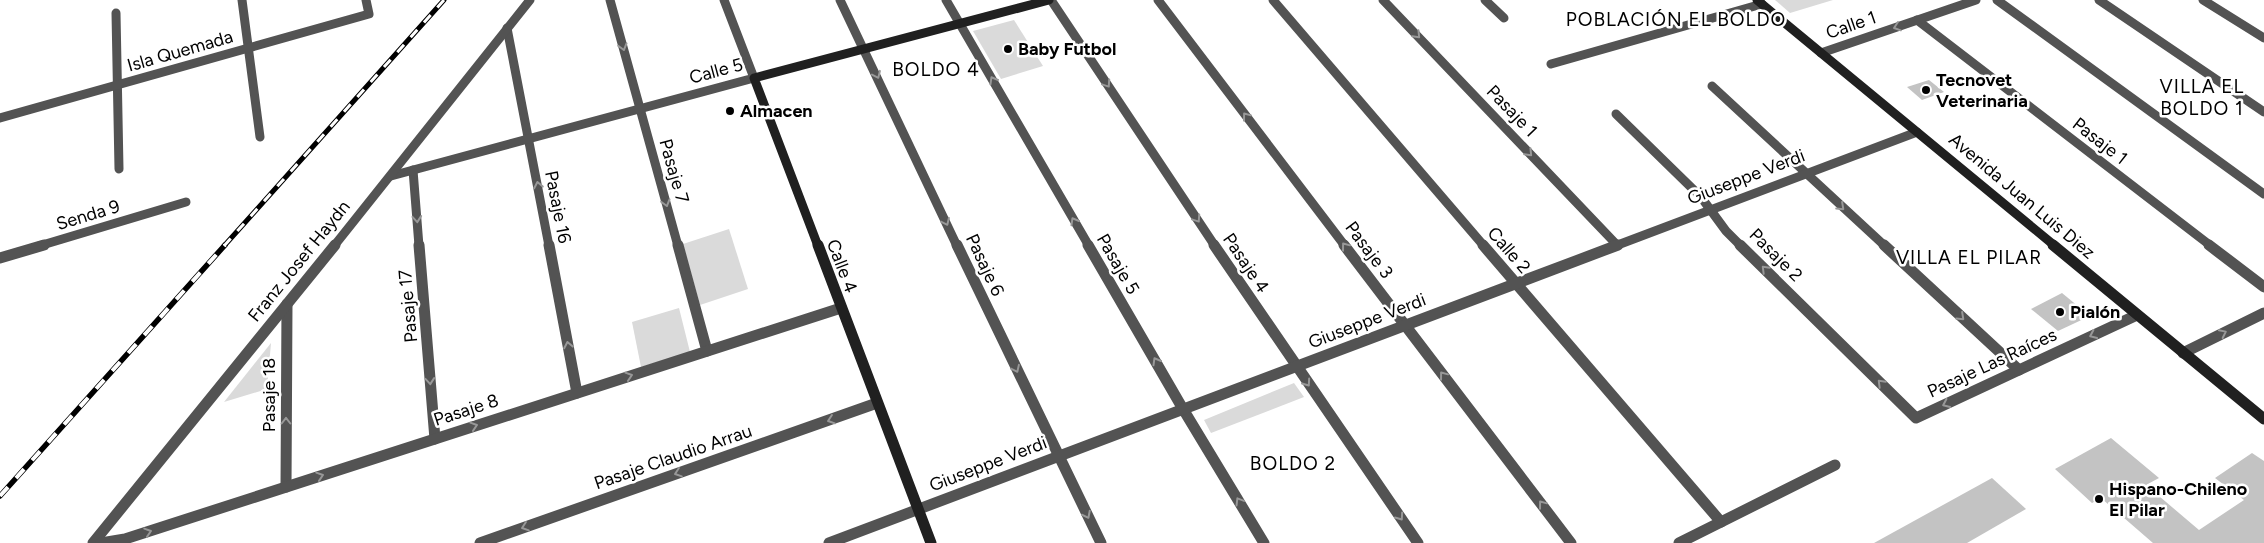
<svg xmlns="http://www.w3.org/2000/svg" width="2264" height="543" font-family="Figtree,sans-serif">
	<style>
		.green { fill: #dadada }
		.building { fill: #c3c3c3 }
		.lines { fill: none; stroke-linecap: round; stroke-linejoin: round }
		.street-far1 { stroke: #535353; stroke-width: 9 }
		.street { stroke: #535353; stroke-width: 11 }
		.secondary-far1 { stroke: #202020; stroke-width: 9 }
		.secondary { stroke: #202020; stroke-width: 11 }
		.rail-far1-casing { stroke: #000; stroke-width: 5 }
		.rail-casing { stroke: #000; stroke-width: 5.5 }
		.rail-far1 { stroke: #fff; stroke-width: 3; stroke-dasharray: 10; stroke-linecap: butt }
		.rail { stroke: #fff; stroke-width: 4; stroke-dasharray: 12; stroke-linecap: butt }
		.oneway { stroke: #989898 }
		.poi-dot { fill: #000; stroke: #fff; stroke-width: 2 }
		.labels { text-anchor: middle; stroke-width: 5; stroke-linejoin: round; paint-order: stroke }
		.street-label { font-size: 18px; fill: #000; stroke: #fff }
		.poi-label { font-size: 18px; font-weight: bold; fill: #000; stroke: #fff; text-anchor: start }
		.neighbourhood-label { font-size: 19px; letter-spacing: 1px; fill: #000; stroke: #fff }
	</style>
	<rect width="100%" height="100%" fill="#fff"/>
	<g class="green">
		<polygon points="1775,0 1833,0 1790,13"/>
		<polygon points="1014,20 1043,66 1001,79 973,31"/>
		<polygon points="729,229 748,289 700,305 683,244"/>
		<polygon points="679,308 690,352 641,367 632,322"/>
		<polygon points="271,343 267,389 224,402"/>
		<polygon points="1294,383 1304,397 1211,433 1204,420"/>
	</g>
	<g class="building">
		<polygon points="1929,80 1944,92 1922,100 1907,87"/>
		<polygon points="2062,293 2090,316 2058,331 2031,309"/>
		<polygon points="2111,438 2159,478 2146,485 2199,530 2244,500 2215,478 2252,453 2264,461 2264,543 2153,543 2101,498 2092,503 2055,469"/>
		<polygon points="1992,478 2026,509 1967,543 1874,543"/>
	</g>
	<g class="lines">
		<g class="street-far1">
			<polyline points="242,0 260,137"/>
			<polyline points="610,0 678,246"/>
			<polyline points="840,0 957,246"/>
			<polyline points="946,0 1089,246"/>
			<polyline points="1051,0 1215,246"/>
			<polyline points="1158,0 1345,246"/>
			<polyline points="1273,0 1484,246"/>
			<polyline points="1383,0 1617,245"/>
			<polyline points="1485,0 1504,18"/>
			<polyline points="1997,0 2264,194"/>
			<polyline points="2099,0 2264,112"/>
			<polyline points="2203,0 2264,38"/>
			<polyline points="116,13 119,169"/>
			<polyline points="1917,20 2211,246"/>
			<polyline points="507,28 549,246"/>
			<polyline points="1821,53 1976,0"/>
			<polyline points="1551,64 1762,4"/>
			<polyline points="1712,86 1885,246"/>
			<polyline points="1616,114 1701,197 1726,231 1741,246"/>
			<polyline points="0,118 369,14 366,0"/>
			<polyline points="413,170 419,246"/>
			<polyline points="391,176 754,78 724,0"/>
			<polyline points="39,246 186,202"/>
			<polyline points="334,246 530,0"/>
			<polyline points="1615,246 1917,132"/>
		</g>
		<g class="street">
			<polyline points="419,245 435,439"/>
			<polyline points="549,245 577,393"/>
			<polyline points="678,245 707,351"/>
			<polyline points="957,245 1101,543"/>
			<polyline points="1088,245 1183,409 1264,543"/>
			<polyline points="1214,245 1418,543"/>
			<polyline points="1344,245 1571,543"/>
			<polyline points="1483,245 1721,522"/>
			<polyline points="1740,245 1916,418 2137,315"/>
			<polyline points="1884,245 2019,370"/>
			<polyline points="2209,245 2264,287"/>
			<polyline points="0,258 44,245"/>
			<polyline points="2183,353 2264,313"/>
			<polyline points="286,487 287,304"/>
			<polyline points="93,543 335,245"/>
			<polyline points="101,543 125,539 841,308"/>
			<polyline points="480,543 877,403"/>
			<polyline points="829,543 1618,245"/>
			<polyline points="1679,543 1835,465"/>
		</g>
		<g class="secondary-far1">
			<polyline points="1757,0 2055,246"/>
			<polyline points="818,246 754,78 1049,0"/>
		</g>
		<g class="secondary">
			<polyline points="818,245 931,543"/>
			<polyline points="2053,245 2264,419"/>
		</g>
		<defs>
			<polyline id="rail-far1" points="224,246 444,0"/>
			<polyline id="rail" points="0,496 225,245"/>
		</defs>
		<use href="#rail-far1" class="rail-far1-casing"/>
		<use href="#rail" class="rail-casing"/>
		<use href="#rail-far1" class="rail-far1"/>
		<use href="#rail" class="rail"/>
	</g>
	<defs><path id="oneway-chevron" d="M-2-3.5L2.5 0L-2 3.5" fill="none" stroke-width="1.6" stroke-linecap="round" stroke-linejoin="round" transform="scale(1.25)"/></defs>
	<g class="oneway">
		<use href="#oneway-chevron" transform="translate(1897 27) rotate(161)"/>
		<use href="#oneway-chevron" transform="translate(1417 35) rotate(46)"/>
		<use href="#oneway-chevron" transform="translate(623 47) rotate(74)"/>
		<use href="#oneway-chevron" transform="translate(877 75) rotate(65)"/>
		<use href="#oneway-chevron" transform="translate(993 80) rotate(-120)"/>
		<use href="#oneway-chevron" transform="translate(1107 84) rotate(56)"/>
		<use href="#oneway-chevron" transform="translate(1246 116) rotate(-127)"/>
		<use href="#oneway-chevron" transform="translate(1529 153) rotate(46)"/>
		<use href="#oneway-chevron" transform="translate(538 185) rotate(-101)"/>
		<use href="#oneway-chevron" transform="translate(666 203) rotate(74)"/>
		<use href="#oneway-chevron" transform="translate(1841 207) rotate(43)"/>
		<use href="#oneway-chevron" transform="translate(417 219) rotate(85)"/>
		<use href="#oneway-chevron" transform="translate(1197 219) rotate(56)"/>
		<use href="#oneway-chevron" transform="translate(1074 221) rotate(-120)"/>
		<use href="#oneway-chevron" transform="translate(946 222) rotate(65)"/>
		<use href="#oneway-chevron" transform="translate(1345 246) rotate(-127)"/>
		<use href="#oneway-chevron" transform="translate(1765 269) rotate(-135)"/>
		<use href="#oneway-chevron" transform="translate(1961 317) rotate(43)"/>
		<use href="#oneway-chevron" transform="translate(2223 333) rotate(-26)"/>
		<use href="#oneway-chevron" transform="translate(2093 335) rotate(155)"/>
		<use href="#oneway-chevron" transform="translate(568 345) rotate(-101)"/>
		<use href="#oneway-chevron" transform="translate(1156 361) rotate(-120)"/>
		<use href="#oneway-chevron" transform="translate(1016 369) rotate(65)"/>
		<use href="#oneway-chevron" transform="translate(1443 375) rotate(-127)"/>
		<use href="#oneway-chevron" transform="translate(629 376) rotate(-18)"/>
		<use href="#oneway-chevron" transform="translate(430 381) rotate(85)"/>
		<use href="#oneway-chevron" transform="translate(1307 383) rotate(55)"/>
		<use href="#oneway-chevron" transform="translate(1881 383) rotate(-135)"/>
		<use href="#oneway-chevron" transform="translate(1946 404) rotate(155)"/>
		<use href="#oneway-chevron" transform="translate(831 420) rotate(161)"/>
		<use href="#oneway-chevron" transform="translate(286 421) rotate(-90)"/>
		<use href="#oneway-chevron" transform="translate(474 426) rotate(-18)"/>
		<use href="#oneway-chevron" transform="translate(678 473) rotate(161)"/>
		<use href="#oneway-chevron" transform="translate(320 476) rotate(-18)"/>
		<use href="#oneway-chevron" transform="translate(1239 501) rotate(-121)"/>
		<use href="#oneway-chevron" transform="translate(1542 504) rotate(-127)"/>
		<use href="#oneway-chevron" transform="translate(1087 515) rotate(63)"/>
		<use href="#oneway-chevron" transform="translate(1400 517) rotate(55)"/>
		<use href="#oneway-chevron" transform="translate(525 527) rotate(161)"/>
		<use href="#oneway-chevron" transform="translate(148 532) rotate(-18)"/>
	</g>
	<g class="poi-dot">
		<circle cx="1008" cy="49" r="5"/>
		<circle cx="1926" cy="90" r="5"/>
		<circle cx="730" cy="111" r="5"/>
		<circle cx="2060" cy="312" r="5"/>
		<circle cx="2099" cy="499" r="5"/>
	</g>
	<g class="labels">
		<g class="street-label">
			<text transform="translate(1851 25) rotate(-19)" y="6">Calle 1</text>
			<text transform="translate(180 51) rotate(-16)" y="6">Isla Quemada</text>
			<text transform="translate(716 71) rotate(-15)" y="6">Calle 5</text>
			<text transform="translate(1512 111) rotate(46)" y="6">Pasaje 1</text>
			<text transform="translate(2100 141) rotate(38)" y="6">Pasaje 1</text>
			<text transform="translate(674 171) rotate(74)" y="6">Pasaje 7</text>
			<text transform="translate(1746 177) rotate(-21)" y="6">Giuseppe Verdi</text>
			<text transform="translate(2022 196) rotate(40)" y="6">Avenida Juan Luis Diez</text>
			<text transform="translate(558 207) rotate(79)" y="6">Pasaje 16</text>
			<text transform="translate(88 215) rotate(-17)" y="6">Senda 9</text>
			<text transform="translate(1369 250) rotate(53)" y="6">Pasaje 3</text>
			<text transform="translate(1509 250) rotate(49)" y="6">Calle 2</text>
			<text transform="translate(1776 255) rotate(45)" y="6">Pasaje 2</text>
			<text transform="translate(299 261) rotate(-51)" y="6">Franz Josef Haydn</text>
			<text transform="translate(1246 263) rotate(56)" y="6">Pasaje 4</text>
			<text transform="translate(1118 264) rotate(60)" y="6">Pasaje 5</text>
			<text transform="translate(985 265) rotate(65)" y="6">Pasaje 6</text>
			<text transform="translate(842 266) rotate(69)" y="6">Calle 4</text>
			<text transform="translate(408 306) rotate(-95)" y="6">Pasaje 17</text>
			<text transform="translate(1367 321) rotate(-21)" y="6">Giuseppe Verdi</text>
			<text transform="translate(1992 363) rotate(-25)" y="6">Pasaje Las Raíces</text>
			<text transform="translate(269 395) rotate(-90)" y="6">Pasaje 18</text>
			<text transform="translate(466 410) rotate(-18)" y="6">Pasaje 8</text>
			<text transform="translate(673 457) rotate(-19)" y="6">Pasaje Claudio Arrau</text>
			<text transform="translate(988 464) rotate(-21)" y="6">Giuseppe Verdi</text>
		</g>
		<g class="poi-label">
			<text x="1018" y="55">Baby Futbol</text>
			<text x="1936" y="86">Tecnovet<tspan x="1936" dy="21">Veterinaria</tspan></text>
			<text x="740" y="117">Almacen</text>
			<text x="2070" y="318">Pialón</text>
			<text x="2109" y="495">Hispano-Chileno<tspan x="2109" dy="21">El Pilar</tspan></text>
		</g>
		<g class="neighbourhood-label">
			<text x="1676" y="26">POBLACIÓN EL BOLDO</text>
			<text x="936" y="76">BOLDO 4</text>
			<text x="2202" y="93">VILLA EL<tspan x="2202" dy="22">BOLDO 1</tspan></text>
			<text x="1969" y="264">VILLA EL PILAR</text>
			<text x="1293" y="470">BOLDO 2</text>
		</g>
	</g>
</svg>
